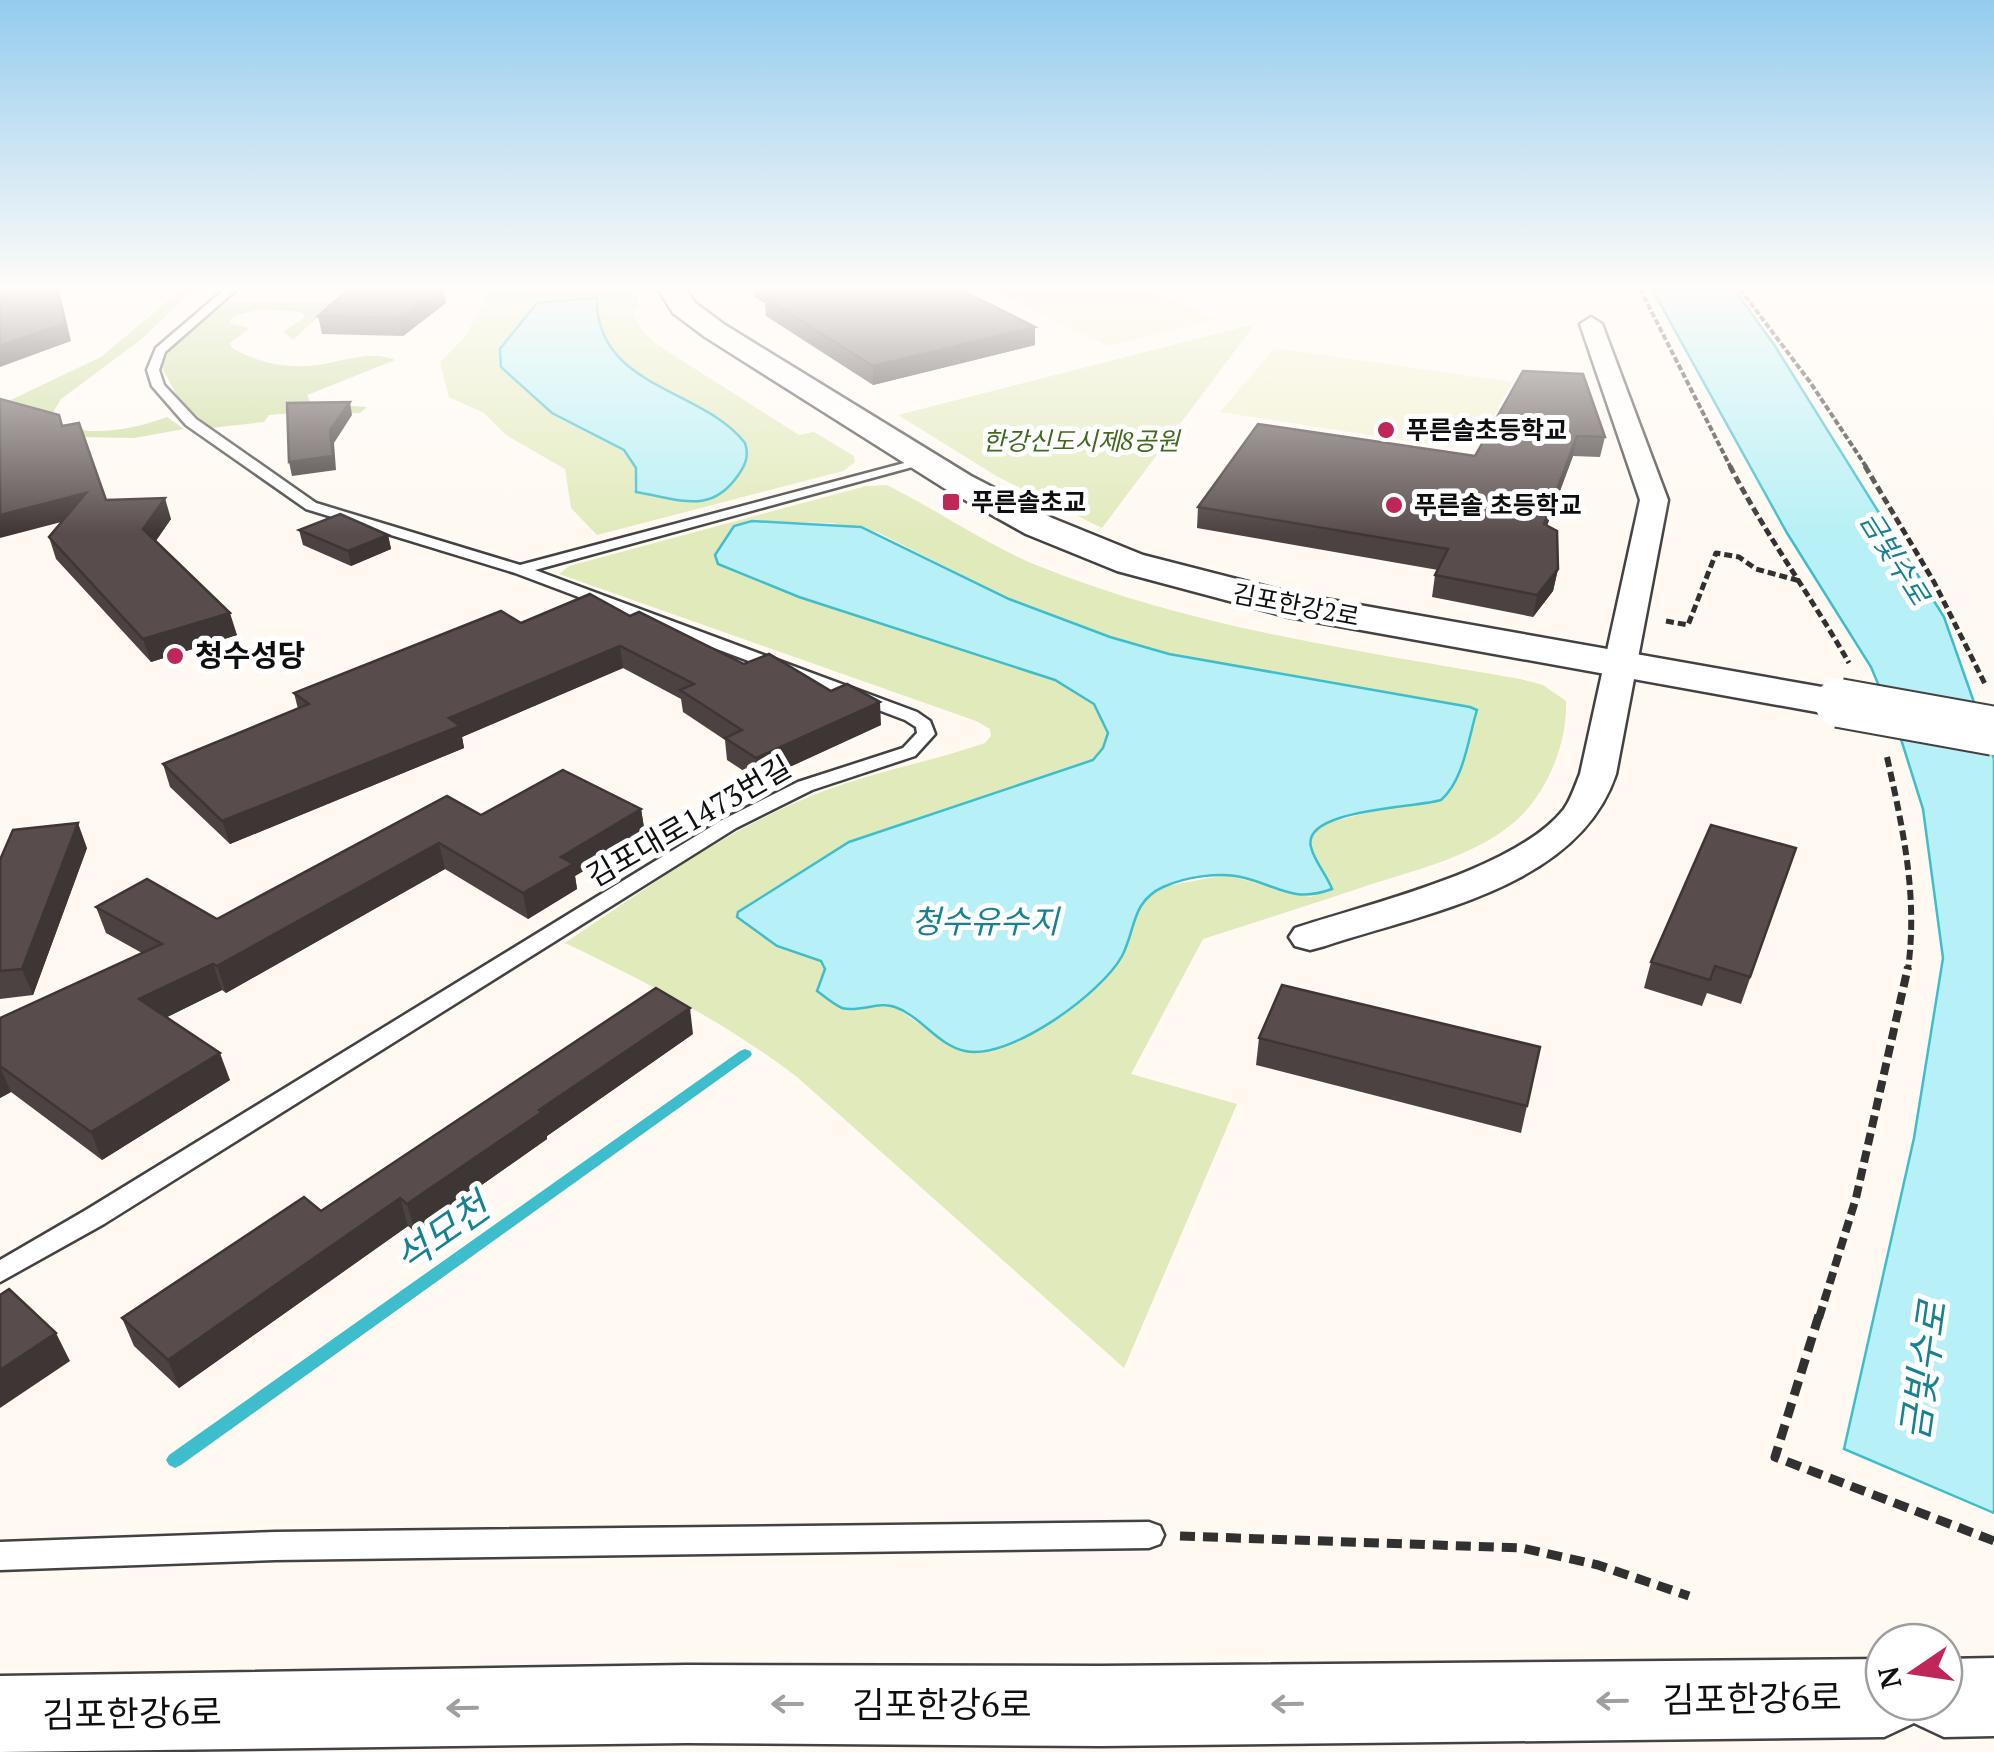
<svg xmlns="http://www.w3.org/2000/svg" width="1994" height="1752" font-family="'PT Serif','Noto Sans KR',serif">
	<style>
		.green { fill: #e1eabb; fill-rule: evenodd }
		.forest { fill: #c9db9a }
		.pitch { fill: #eff1cd }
		.water { fill: #b7f0f6; stroke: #3ebdcd; stroke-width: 2.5 }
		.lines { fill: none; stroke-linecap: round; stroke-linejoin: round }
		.stream { fill: #3ebdcd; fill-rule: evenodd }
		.service-casing { stroke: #424242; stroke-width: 5 }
		.minor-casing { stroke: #424242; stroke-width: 5 }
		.tertiary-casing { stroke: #424242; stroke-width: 5 }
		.path-far4 { stroke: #313131; stroke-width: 4; stroke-dasharray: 6 2.5; stroke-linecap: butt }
		.path-far3 { stroke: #313131; stroke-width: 5; stroke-dasharray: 8 4; stroke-linecap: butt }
		.path-far2 { stroke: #313131; stroke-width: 6; stroke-dasharray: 10 5; stroke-linecap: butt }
		.path-far1 { stroke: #313131; stroke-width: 8; stroke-dasharray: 12 6; stroke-linecap: butt }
		.path { stroke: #313131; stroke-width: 9; stroke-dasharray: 15 8; stroke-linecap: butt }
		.service { fill: #fff; fill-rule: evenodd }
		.minor { fill: #fff; fill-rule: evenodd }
		.tertiary { fill: #fff; fill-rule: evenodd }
		.tertiary-bridge-casing { stroke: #424242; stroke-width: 52; stroke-linecap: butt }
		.tertiary-bridge { stroke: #fff; stroke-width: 48 }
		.wall { fill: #4c4241 }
		.shaded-wall { fill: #3e3635 }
		.building { fill: #584d4c; stroke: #3e3635; stroke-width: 2.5 }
		.oneway { stroke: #9f9f9f }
		.poi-dot { fill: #c02759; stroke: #fff; stroke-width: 4 }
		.labels { text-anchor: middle; stroke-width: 10; stroke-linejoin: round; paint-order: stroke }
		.far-poi-label { font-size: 25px; font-weight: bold; fill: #0f0f0f; stroke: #fff; text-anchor: start }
		.far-park-label { font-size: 25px; font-style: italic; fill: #43681f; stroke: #fff }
		.far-street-label { font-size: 25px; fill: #0f0f0f; stroke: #fff }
		.far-water-label { font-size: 28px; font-style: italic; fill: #178194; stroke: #fff }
		.poi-label { font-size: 30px; font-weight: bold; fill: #0f0f0f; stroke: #fff; text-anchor: start }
		.street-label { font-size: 30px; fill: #0f0f0f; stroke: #fff }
		.water-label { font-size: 32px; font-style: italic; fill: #178194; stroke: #fff }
		.near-street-label { font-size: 35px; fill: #0f0f0f; stroke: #fff }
		.near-water-label { font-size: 38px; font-style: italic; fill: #178194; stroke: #fff }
	</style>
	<rect width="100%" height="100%" fill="#fff9f2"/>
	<g class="green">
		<path d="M492,289H635L639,307L632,311L638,325L653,342L799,435L814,432L854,456L855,462L843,471L597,535L571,508L565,469L506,435L484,413L449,397L440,362L464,338ZM597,298C597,308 595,321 599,330C611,365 673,394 703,412L634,490L636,468L624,450L552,413L501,367L506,340L537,303Z"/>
		<polygon points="1255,324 1102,528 998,477 898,415"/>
		<path d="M887,485C937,510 984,543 1036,565C1191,628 1356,650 1520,679L1543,685L1566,701C1568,743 1546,797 1512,824C1473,856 1419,869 1372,884C1315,903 1259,921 1203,939L1131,1074L1237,1104L1124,1368L797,1077C725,1022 646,982 565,943C643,891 721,833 809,797C866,773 927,763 985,743L991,736L990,729L976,721L559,574L569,566L866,486ZM752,521L833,523L877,532L1009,599L1110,637L1169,654L1282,676L1463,755L1451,791L1316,826C1302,848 1324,867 1331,889L1310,897L1226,875L1166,886L1140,903L1131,933L1108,975L1044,1027L1016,1043L947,1044L894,1006L844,1009L821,961L777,946L738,912L849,842L1093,760L1104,748L1108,733L1094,704L1055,680L799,597L718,564L734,525Z"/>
	</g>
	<g class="forest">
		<path d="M182,289H194L143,338L61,399L51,416C76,442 136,429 167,417L184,429L134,438L80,437L0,405L101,357Z"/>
		<path d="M224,302H334L293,340L283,332L305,317L302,312L261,309L234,316L229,323L250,328L230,343L232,348C258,363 286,369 317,365C341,362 372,349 395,360L307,395L311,403L367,407L360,413L278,414L269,415L264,422L210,428L179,399L162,368C169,338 201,320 224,302Z"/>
	</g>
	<g class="pitch">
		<polygon points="989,289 1147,289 1217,319 1109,346"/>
		<polygon points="1275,348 1512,382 1479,443 1459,440 1454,448 1220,412"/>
	</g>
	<g class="water">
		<polygon points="1652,289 1734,289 1775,346 1944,617 1994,759 1994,1513 1844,1449 1914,1138 1943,958 1923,809 1900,736 1871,667 1787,533"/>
		<path d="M597,298C595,388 703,388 745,443C749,455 746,464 739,474C711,516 679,499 636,492V468L624,450L552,413L501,367L500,349L537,303Z"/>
		<path d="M752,521L861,527L1009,599L1110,637L1169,654L1470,707L1477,710C1468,739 1464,780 1441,800C1416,808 1301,809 1311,847C1314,861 1327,875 1332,889C1294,903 1280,887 1245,878C1221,871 1185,877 1163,887C1131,902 1136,929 1122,956C1102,993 1009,1061 965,1051C937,1045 921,1016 895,1007C879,1001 858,1013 842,1008C833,1004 824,996 817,991L825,969L821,961L777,946L737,917L738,912L849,842L1093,760L1103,748L1108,733L1094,704L1055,680L799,597L718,564L715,555L734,526Z"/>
	</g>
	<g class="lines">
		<polygon class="stream" points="745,1049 750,1051 752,1054 750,1057 181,1465 175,1468 169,1465 166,1460 169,1455 740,1051"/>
		<defs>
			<g id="service">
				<polygon points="225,289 237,289 165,352 159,370 164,385 196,419 316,503 520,565 927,457 927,463 535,570 917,712 930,721 935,734 915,756 812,790 736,828 104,1224 0,1282 0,1260 86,1210 722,820 798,782 903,748 917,733 916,727 905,720 515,573 306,509 186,425 152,386 147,370 156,348"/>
				<polygon points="1149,1522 1160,1526 1164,1535 1160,1544 1149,1548 275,1560 0,1570 0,1542 275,1532"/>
			</g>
			<path id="minor" d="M1591,317L1602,324L1668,500L1616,774C1578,888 1426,912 1325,946L1310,950L1295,946L1289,937L1295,928C1368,904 1516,870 1564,809C1571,799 1575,786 1580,774L1640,500L1580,324Z"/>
			<g id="tertiary">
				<polygon points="658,289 686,289 694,302 725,325 971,476 1052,518 1143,555 1291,593 1839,690 1854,694 1861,703 1854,712 1839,716 1289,617 1117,571 1026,534 947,490 705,337 673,313"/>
				<polygon points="1994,1658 1994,1736 1944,1737 1914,1723 1884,1737 1101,1746 687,1743 0,1752 0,1676 687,1665 1101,1666 1884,1659 1884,1702 1944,1702 1944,1659"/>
			</g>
		</defs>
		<use href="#service" class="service-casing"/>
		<use href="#minor" class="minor-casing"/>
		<use href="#tertiary" class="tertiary-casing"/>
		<g class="path-far4">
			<polyline points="1640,289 1731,468"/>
			<polyline points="1740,289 1810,382 1867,468"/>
		</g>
		<g class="path-far3">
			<path d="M1730,466C1765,534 1811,596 1849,663"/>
			<polyline points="1865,466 1934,582 1986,686"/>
			<polyline points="1666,621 1688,625 1716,553 1739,557 1756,569 1800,581"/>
		</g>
		<path class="path-far2" d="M1887,757C1903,829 1918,896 1908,969"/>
		<polyline class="path-far1" points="1819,1318 1856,1198 1908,967"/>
		<g class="path">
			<polyline points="1819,1315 1775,1457 1994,1541"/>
			<polyline points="1180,1536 1522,1548 1598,1565 1689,1596"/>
		</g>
		<use href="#service" class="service"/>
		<use href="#minor" class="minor"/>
		<use href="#tertiary" class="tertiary"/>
		<defs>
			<polyline id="tertiary-bridge" points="1839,703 1994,731"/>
		</defs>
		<use href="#tertiary-bridge" class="tertiary-bridge-casing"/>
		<use href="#tertiary-bridge" class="tertiary-bridge"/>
	</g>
	<g class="wall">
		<polygon points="349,289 443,289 446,303 403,336 322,334 318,316"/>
		<polygon points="754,289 959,289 1035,345 873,385 766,316 765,303 754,297"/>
		<polygon points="1523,371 1605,437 1600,457 1573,456 1547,525 1558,569 1553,591 1533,617 1432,597 1435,575 1438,570 1197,528 1198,507 1475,456"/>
		<polygon points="62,426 106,500 171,519 156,541 237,635 151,662 56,559 49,537 61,522"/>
		<polygon points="299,530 388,535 391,549 351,566 303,545"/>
		<polygon points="630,616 744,664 881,725 759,781 727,760 725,740 683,712 681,699 623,668 462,737 464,748 230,844 170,787 163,764 298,709 294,693 521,623"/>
		<polygon points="641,809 645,834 575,876 577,889 528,919 445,869 226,993 222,990 167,1017 230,1080 102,1160 11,1092 0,1098 0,1018 142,953 106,933 96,907 217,919 481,815"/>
		<polygon points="87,848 33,995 0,999 0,860"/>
		<polygon points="1796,848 1741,1004 1707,993 1702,1006 1644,988 1651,962"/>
		<polygon points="693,1034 547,1136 547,1139 415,1232 408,1226 179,1388 134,1346 122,1318 321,1211"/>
		<polygon points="1259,1038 1540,1047 1521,1133 1256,1065"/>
	</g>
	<g class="shaded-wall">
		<polygon points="57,289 59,289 71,341 0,367 0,346"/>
		<polygon points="437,289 443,289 446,303 403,336 399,318"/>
		<polygon points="1035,327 1035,345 873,385 873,366"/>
		<polygon points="350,402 352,415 334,443 336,470 292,476 289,462 330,430"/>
		<polygon points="1577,436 1573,456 1540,545 1544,524"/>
		<polygon points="86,493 92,514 0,538 0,515"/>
		<polygon points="165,498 171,519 149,550 143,529"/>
		<polygon points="388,535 391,549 351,566 348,551"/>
		<polygon points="1558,569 1553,591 1533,617 1537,595"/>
		<polygon points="230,613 237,635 151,662 143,639"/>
		<polygon points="620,646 623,668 462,737 464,748 230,844 222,821 449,718"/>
		<polygon points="880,702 881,725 759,781 756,758"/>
		<polygon points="641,809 645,834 575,876 577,889 528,919 523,893 561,857"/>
		<polygon points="78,823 87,848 33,995 22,969"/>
		<polygon points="439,843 445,869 226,993 217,966"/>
		<polygon points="213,964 222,990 149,1026 139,999"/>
		<polygon points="690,1008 693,1034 547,1136 547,1139 415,1232 407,1204 539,1110"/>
		<polygon points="220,1053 230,1080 102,1160 91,1132"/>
		<polygon points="0,1067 11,1092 0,1098"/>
		<polygon points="400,1198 408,1226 179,1388 168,1360"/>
		<polygon points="56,1333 70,1361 0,1408 0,1370"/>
	</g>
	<g class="building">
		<polygon points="0,289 57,289 65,323 0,346"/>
		<polygon points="349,289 437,289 399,318 318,316"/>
		<polygon points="769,289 959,289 1035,327 873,366 765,298 780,295"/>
		<polygon points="1523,371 1583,374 1605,437 1577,436 1544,524 1557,531 1558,569 1537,595 1435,575 1448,549 1198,507 1258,424 1475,456"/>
		<polygon points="0,399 59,415 62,426 79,423 106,500 165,498 143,529 230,613 143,639 49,537 86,493 0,515"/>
		<polygon points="350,402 330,430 333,456 289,462 287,403"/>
		<polygon points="340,514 388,535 348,551 299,530"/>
		<polygon points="590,594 630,616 639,612 744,664 769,654 831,691 847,684 880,702 756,758 725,738 742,730 680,690 694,684 620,646 449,718 460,726 222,821 163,764 309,704 294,693 501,611 521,623"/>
		<polygon points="563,770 641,809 561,857 573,864 523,893 439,843 217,966 213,964 139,999 220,1053 91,1132 0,1066 0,1018 162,944 96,907 147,879 217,919 447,796 481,815"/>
		<polygon points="78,823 22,969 0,971 0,860 13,830"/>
		<polygon points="1711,825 1796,848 1750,977 1715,966 1710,980 1651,962"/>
		<polygon points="1282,985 1540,1047 1527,1106 1259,1038"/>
		<polygon points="656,988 690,1008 539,1110 542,1112 407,1204 400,1198 168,1360 122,1318 304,1197 321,1211"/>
		<polygon points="9,1289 56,1333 0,1370 0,1295"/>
	</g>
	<defs><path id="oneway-shaft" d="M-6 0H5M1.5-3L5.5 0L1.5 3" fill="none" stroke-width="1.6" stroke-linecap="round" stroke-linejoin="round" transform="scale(2.5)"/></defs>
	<g class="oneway">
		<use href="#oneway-shaft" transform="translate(1612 1701) rotate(179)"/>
		<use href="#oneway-shaft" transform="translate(787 1704) rotate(-180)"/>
		<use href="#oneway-shaft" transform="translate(1287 1704) rotate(179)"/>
		<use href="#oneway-shaft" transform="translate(462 1708) rotate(179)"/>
	</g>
	<linearGradient id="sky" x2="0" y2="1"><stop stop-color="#94ccee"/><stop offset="0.54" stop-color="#fffcf9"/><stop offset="1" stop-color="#fffcf9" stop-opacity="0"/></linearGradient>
	<rect width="1994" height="534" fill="url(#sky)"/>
	<g class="poi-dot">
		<circle cx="1386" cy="430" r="10"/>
		<rect x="941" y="492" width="20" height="20" rx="5"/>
		<circle cx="1394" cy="505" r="10"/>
		<circle cx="175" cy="656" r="10"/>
	</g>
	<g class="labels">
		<g class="far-poi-label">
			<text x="1406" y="439">푸른솔초등학교</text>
			<text x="971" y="511">푸른솔초교</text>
			<text x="1414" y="514">푸른솔 초등학교</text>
		</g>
		<g class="far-park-label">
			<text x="1081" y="450">한강신도시제8공원</text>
		</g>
		<g class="far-street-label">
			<text transform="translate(1296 605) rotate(11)" y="9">김포한강2로</text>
		</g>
		<g class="far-water-label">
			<text transform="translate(1895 558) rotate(58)" y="10">금빛수로</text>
		</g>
		<g class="poi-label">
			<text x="195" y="666">청수성당</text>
		</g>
		<g class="street-label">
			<text transform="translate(689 822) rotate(-30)" y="10">김포대로1473번길</text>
		</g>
		<g class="water-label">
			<text x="985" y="933">청수유수지</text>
		</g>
		<g class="near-street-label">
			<text transform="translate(1752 1699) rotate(-1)" y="12">김포한강6로</text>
			<text x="942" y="1717">김포한강6로</text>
			<text transform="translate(132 1714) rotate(-1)" y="12">김포한강6로</text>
		</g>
		<g class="near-water-label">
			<text transform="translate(442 1233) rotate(-35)" y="13">석모천</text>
			<text transform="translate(1924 1371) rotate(-82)" y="13">금빛수로</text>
		</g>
	</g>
	<g transform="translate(1914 1672) rotate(257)"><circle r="48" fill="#ffffff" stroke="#9f9f9f" stroke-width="2.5"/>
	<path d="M0-8L18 38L0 25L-18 38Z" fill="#c02759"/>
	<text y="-15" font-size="28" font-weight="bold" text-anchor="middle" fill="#0f0f0f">N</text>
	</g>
</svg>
